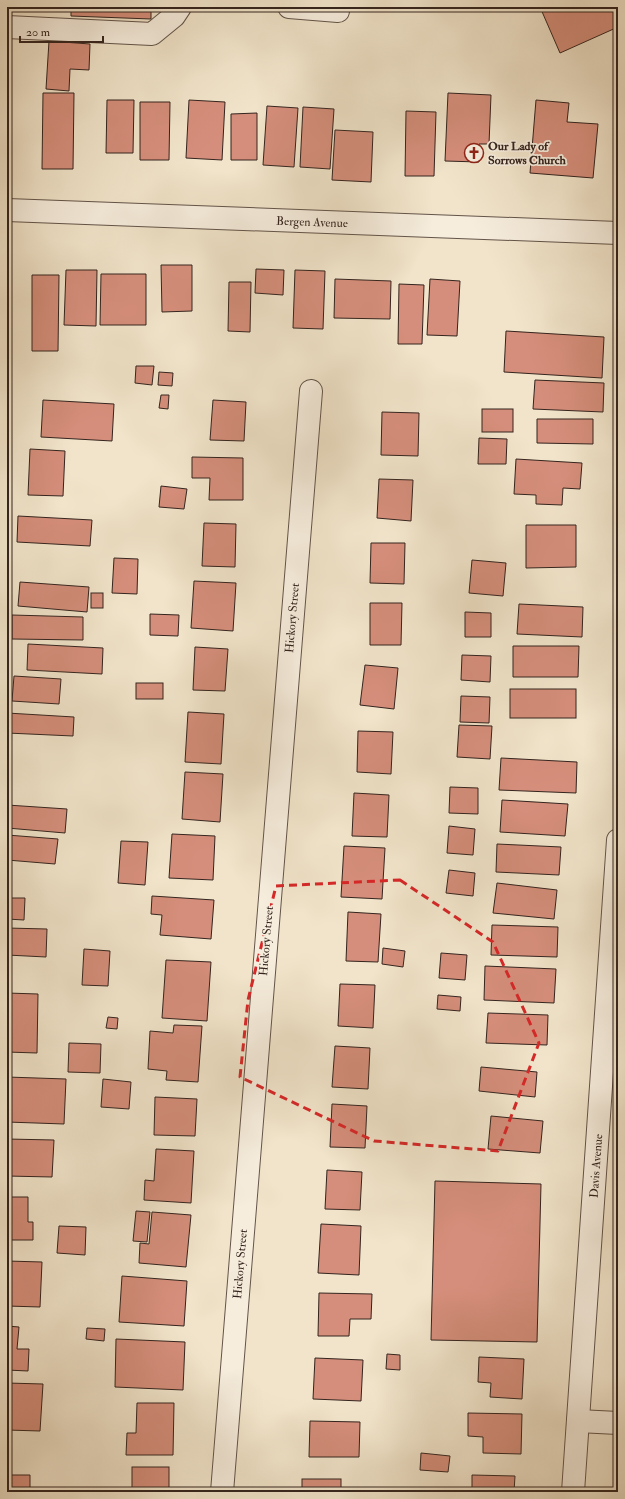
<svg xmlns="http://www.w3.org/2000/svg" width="625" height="1499" font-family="'IM FELL Double Pica',serif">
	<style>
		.building { fill: #d58e7b; stroke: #34241e }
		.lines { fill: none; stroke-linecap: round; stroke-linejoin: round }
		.minor-casing { stroke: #635449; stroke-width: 24 }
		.minor { stroke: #f6eddd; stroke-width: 22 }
		.marked { fill: none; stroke: #d62828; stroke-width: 3; stroke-dasharray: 8 5; stroke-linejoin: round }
		.labels { text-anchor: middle; stroke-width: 3.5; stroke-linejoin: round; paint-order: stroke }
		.poi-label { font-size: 12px; font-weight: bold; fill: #34241e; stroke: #f6eddd; text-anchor: start }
		.street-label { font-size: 12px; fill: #34241e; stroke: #f6eddd }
	</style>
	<rect width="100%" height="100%" fill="#f1e4ca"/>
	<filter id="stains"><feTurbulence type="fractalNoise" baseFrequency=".005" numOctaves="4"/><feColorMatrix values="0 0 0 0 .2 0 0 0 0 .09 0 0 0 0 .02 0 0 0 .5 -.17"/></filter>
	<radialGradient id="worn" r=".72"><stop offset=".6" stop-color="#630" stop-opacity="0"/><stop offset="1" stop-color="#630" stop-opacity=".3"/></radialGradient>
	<g class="building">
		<polygon points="71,7 151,7 151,19 71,16"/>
		<polygon points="540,7 618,7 618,27 560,53"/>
		<polygon points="49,41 90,44 89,70 70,69 69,91 46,89"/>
		<polygon points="43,93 74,93 73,169 42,169"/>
		<polygon points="448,93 491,95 489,144 479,144 479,162 445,161"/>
		<polygon points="107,100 134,100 133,153 106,153"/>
		<polygon points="189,100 225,102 222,160 186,158"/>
		<polygon points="536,100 569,103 567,122 598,124 593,178 530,173"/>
		<polygon points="140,102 170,102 169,160 140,160"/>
		<polygon points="267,106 298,108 294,167 263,165"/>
		<polygon points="303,107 334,109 330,169 300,167"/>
		<polygon points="406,111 436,112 434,176 405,176"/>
		<polygon points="257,113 257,160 231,160 231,114"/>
		<polygon points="335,130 373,132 371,182 332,180"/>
		<polygon points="161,265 192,265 192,311 162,312"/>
		<polygon points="256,269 284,270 283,295 255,293"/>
		<polygon points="66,270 97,270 96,326 64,325"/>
		<polygon points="295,270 325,271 323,329 293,328"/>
		<polygon points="101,274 146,274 146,325 100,325"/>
		<polygon points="32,275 59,275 58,351 32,351"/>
		<polygon points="335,279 391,281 390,319 334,318"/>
		<polygon points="430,279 460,281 457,336 427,335"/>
		<polygon points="229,282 251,282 250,332 228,331"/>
		<polygon points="399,284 424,285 422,344 398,344"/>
		<polygon points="506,331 604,337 602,378 504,372"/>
		<polygon points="136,366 154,366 152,385 135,383"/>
		<polygon points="159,372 173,373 172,386 158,385"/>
		<polygon points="535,380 604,383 603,412 533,409"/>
		<polygon points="161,395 169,395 168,409 159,408"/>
		<polygon points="43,400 114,404 112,441 41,437"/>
		<polygon points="213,400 246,402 244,441 210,440"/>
		<rect x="482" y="409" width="31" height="23"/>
		<polygon points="382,412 419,413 418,456 381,455"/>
		<polygon points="537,419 593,419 593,444 537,443"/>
		<polygon points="479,438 507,439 506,464 478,464"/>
		<polygon points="30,449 65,451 63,496 28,495"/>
		<polygon points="192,457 243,458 243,500 209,500 210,478 192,478"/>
		<polygon points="516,459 582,463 580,489 563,488 562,505 536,504 536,495 514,494"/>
		<polygon points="379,479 413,480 411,521 377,518"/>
		<polygon points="161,486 187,489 184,509 159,507"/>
		<polygon points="18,516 92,520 90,546 17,542"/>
		<polygon points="204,523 236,524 235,567 202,566"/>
		<polygon points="526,525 576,525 576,567 526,568"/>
		<polygon points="371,543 405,543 404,584 370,583"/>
		<polygon points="114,558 138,559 137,594 112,593"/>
		<polygon points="472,560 506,563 503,596 469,593"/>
		<polygon points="194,581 236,583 233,631 191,628"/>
		<polygon points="20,582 89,587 87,612 18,606"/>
		<rect x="91" y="593" width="12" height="15"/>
		<polygon points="370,603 402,603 401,645 370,645"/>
		<polygon points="519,604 583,607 582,637 517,634"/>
		<polygon points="465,612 491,613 491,637 465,637"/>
		<polygon points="150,614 179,615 178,636 150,635"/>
		<polygon points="12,615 83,617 83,640 12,639"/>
		<polygon points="28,644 103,648 102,674 27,670"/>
		<polygon points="513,646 579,646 578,677 513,677"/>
		<polygon points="195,647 228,649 225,691 193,690"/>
		<polygon points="462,655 491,656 490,682 461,680"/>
		<polygon points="365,665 398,668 394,709 360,705"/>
		<polygon points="14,676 61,679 59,704 12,701"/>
		<rect x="136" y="683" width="27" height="16"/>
		<rect x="510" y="689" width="66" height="29"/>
		<polygon points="461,696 490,697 489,723 460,722"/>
		<polygon points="188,712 224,714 221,764 185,762"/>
		<polygon points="7,713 74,717 73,736 7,733"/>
		<polygon points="459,725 492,726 490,759 457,757"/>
		<polygon points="358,731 393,732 391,774 357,772"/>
		<polygon points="501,758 577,762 576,793 499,790"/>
		<polygon points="185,772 223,774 220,822 182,819"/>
		<polygon points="450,787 478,788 478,814 449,813"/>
		<polygon points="354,793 389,795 387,837 352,836"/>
		<polygon points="502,800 568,804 565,836 500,832"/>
		<polygon points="7,805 67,809 65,833 7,828"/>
		<polygon points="449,826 475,829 473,855 447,853"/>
		<polygon points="172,834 215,836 213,880 169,878"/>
		<polygon points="7,835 58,839 55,864 7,860"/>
		<polygon points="121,841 148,842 145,885 118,883"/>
		<polygon points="497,844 561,847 559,875 496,872"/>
		<polygon points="344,846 385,848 382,899 341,897"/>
		<polygon points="449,870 475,873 473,896 446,893"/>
		<polygon points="497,883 557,890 554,919 493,913"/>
		<polygon points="152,896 214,900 211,939 160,935 162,915 151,914"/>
		<polygon points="7,898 25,898 24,920 7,919"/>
		<polygon points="348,912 381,914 378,962 346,961"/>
		<polygon points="492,925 558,927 557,957 491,955"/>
		<polygon points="7,928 47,929 46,957 7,955"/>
		<polygon points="383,948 405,951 403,967 382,964"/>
		<polygon points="84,949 110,951 108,986 82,985"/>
		<polygon points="441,953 467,955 465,980 439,978"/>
		<polygon points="166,960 211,962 207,1021 162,1018"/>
		<polygon points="485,966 556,969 554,1003 484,1000"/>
		<polygon points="340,984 375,985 373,1028 338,1026"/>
		<polygon points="7,993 38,994 37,1053 7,1052"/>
		<polygon points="438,995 461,997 460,1011 437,1009"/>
		<polygon points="488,1013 548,1015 547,1045 486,1043"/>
		<polygon points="108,1017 118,1018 117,1029 106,1028"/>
		<polygon points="174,1025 202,1026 198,1082 166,1080 167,1071 148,1069 150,1031 173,1033"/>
		<polygon points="69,1043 101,1044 100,1073 68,1072"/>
		<polygon points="335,1046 370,1048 368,1089 332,1087"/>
		<polygon points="481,1067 537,1072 535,1097 479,1091"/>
		<polygon points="7,1077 66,1079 64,1124 7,1122"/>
		<polygon points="103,1079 131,1082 129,1109 101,1107"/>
		<polygon points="155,1097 197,1099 195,1136 154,1135"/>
		<polygon points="332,1104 367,1106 365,1148 330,1147"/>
		<polygon points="491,1116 543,1121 540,1153 488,1149"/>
		<polygon points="7,1139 54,1140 52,1177 7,1176"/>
		<polygon points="156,1149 194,1151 191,1203 144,1200 145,1180 154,1181"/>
		<polygon points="327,1170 362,1172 360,1210 325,1209"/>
		<polygon points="435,1181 541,1184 537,1342 431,1340"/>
		<polygon points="7,1197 28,1197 28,1222 33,1222 33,1240 7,1240"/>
		<polygon points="136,1211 150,1212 147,1242 133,1241"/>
		<polygon points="152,1212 191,1215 186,1267 139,1263 140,1243 149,1244"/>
		<polygon points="321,1224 361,1226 359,1275 318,1273"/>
		<polygon points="59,1226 86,1227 85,1255 57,1253"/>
		<polygon points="7,1261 42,1262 40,1307 7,1306"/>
		<polygon points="122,1276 187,1281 184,1326 119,1322"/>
		<polygon points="319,1293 372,1294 371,1319 350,1319 349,1336 318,1336"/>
		<polygon points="7,1326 19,1327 17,1349 29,1349 28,1371 7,1370"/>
		<polygon points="87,1328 105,1329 104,1341 86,1339"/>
		<polygon points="116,1339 185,1342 183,1390 115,1387"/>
		<polygon points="387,1354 400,1355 400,1370 386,1369"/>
		<polygon points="479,1357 524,1359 522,1399 490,1397 491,1383 478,1382"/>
		<polygon points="315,1358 363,1360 361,1401 313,1399"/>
		<polygon points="7,1383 43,1384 40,1431 7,1430"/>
		<polygon points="137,1403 174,1403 173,1455 126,1455 127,1433 136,1433"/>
		<polygon points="468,1413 522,1414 521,1454 483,1453 483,1437 468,1436"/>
		<polygon points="310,1421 360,1422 359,1457 309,1457"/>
		<polygon points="421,1453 450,1456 448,1472 420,1470"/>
		<polygon points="7,1454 8,1454 8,1475 30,1475 30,1492 7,1492"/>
		<rect x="132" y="1467" width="37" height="25"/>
		<polygon points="472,1475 515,1476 514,1492 472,1492"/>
		<rect x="302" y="1479" width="39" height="13"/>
	</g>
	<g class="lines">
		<defs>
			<g id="minor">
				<polyline points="289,7 338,11"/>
				<polyline points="7,27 152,34 174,16 180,7"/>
				<polyline points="7,210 618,233"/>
				<polyline points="578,1421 618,1423"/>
				<polyline points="222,1492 311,391"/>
				<polyline points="573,1492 618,840"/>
			</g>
		</defs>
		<use href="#minor" class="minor-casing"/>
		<use href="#minor" class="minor"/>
	</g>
	<path class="marked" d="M400,880L493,942L539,1043L498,1151L374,1141L240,1077L248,1000L276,886Z"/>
	<defs>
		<symbol id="church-ring" viewBox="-11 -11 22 22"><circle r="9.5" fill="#f6eddd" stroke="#8f2418" stroke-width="1.5"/><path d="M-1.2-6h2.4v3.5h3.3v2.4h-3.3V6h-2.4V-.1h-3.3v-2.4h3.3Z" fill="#8f2418"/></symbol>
	</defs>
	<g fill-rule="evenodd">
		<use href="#church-ring" x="463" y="142" width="22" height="22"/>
	</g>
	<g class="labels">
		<g class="poi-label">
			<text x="488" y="150">Our Lady of<tspan x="488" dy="14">Sorrows Church</tspan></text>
		</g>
		<g class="street-label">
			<text transform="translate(312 222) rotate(2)" y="4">Bergen Avenue</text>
			<text transform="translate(292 618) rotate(-85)" y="4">Hickory Street</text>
			<text transform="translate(266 941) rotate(-85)" y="4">Hickory Street</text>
			<text transform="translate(596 1166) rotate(-86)" y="4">Davis Avenue</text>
			<text transform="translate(240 1264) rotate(-85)" y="4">Hickory Street</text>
		</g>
	</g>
	<rect width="625" height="1499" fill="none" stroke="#f1e4ca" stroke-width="24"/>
	<rect x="8" y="8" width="609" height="1483" fill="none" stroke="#34241e" stroke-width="2"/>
	<rect x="12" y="12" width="601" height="1475" fill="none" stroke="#34241e"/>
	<path d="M20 36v6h83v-6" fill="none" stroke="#34241e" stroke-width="2"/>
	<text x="26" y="36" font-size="12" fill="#34241e" stroke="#f6eddd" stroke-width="3" paint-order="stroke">20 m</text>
	<rect width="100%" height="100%" filter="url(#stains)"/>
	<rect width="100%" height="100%" fill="url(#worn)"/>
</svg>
